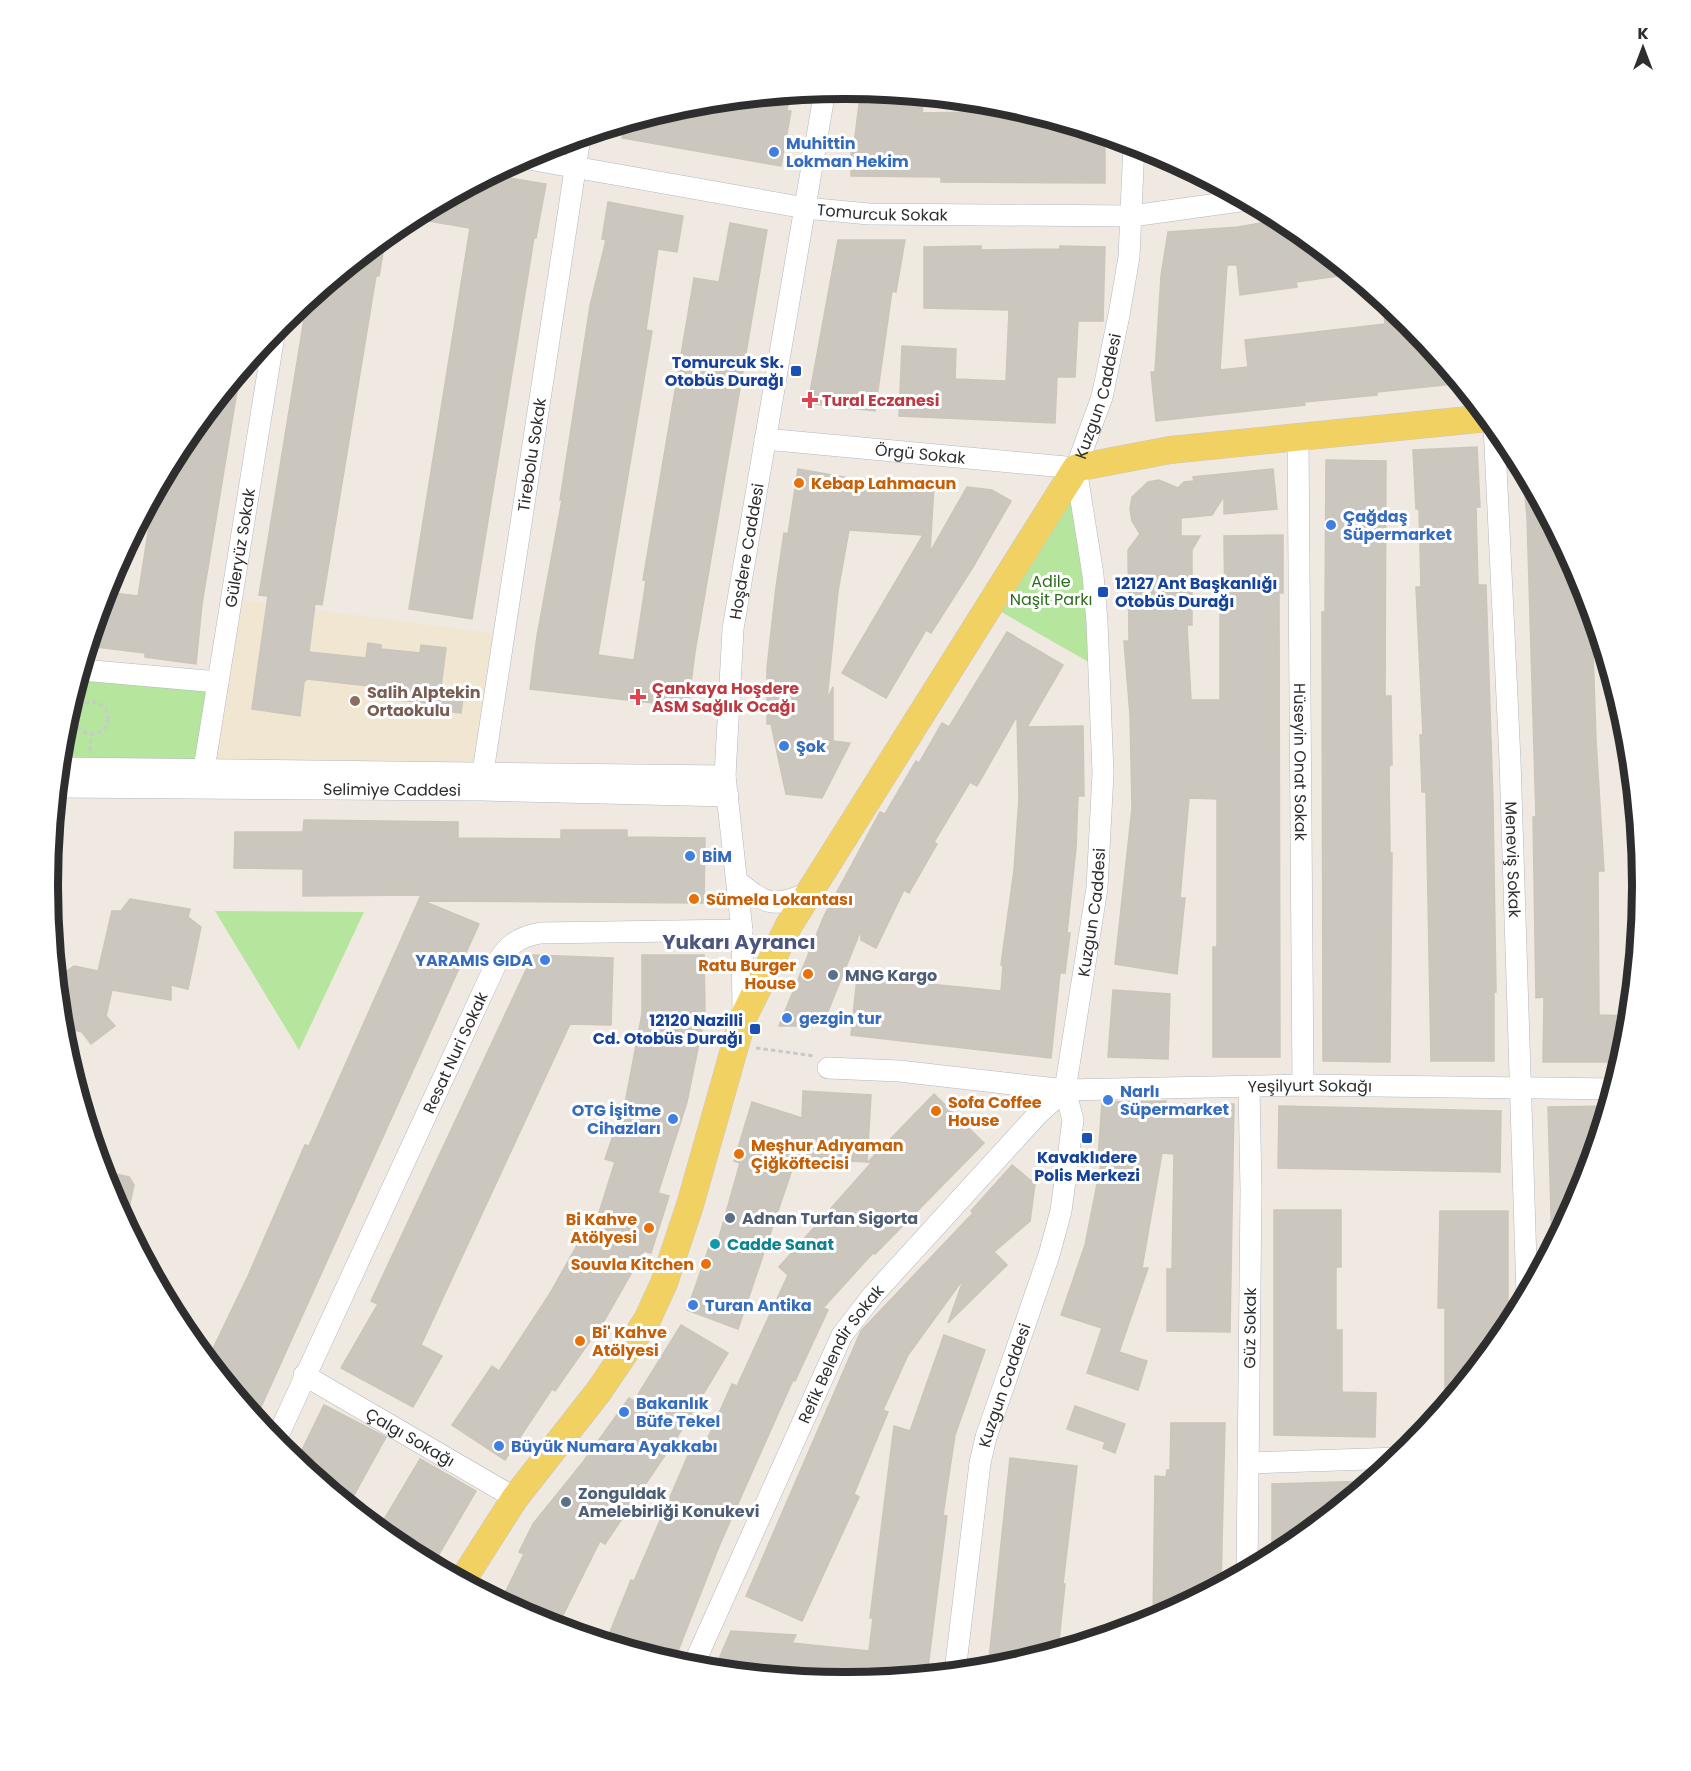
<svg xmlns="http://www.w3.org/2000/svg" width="1691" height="1771" font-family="Poppins,sans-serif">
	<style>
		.education { fill: #f0e6d1 }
		.green { fill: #b6e59e }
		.building { fill: #cbc7bf; stroke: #cbc5ba; stroke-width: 1.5 }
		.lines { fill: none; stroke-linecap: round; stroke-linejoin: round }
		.minor-casing { stroke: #b4b7c1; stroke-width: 22 }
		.major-casing { stroke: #c9c9c9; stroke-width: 28 }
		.path { stroke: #c9c9c9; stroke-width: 3; stroke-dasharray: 4.5 3; stroke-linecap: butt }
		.minor { stroke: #fff; stroke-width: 21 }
		.major { stroke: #f2d163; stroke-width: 27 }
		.shop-dot { fill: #3f7fe0; stroke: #fff; stroke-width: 2 }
		.transit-dot { fill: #1a4fb4; stroke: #fff; stroke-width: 2 }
		.health-dot { fill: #e0444e; stroke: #fff; stroke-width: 2 }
		.food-dot { fill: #e8710a; stroke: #fff; stroke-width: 2 }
		.education-dot { fill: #8d6e63; stroke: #fff; stroke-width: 2 }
		.service-dot { fill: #5c6f8a; stroke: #fff; stroke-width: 2 }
		.culture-dot { fill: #0f9aa8; stroke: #fff; stroke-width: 2 }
		.labels { text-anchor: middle; stroke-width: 6; stroke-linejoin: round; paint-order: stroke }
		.shop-label { font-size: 16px; font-weight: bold; fill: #366cbe; stroke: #fff; text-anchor: start }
		.street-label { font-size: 16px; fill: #2e2e2e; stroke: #fff }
		.transit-label { font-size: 16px; font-weight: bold; fill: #164399; stroke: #fff; text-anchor: end }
		.health-label { font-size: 16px; font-weight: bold; fill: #be3a42; stroke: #fff; text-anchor: start }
		.food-label { font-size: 16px; font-weight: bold; fill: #c56008; stroke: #fff; text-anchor: start }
		.park-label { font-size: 16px; fill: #2c6e1b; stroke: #fff }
		.education-label { font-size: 16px; font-weight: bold; fill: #785e54; stroke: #fff; text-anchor: start }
		.service-label { font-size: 16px; font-weight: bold; fill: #4e5e75; stroke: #fff; text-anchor: start }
		.culture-label { font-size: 16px; font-weight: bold; fill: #0d838f; stroke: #fff; text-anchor: start }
		.quarter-label { font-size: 20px; font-weight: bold; fill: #4d5680; stroke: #fff }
		.rim { fill: none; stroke: #2e2e2e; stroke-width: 8 }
	</style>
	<rect width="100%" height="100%" fill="#efe9e1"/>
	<polygon class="education" points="232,599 506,635 483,772 204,769"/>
	<g class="green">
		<polygon points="1076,468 1099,668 989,605"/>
		<polygon points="82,670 218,682 204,769 60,768 63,730"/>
		<polygon points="215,911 364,912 299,1050"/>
	</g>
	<g class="building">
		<polygon points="861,89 924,96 922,113 1025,111 1105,135 1105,183 941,182 941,177 851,176 851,144 854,144"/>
		<polygon points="790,93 787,111 791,111 781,166 622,138 625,123 684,105 715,111 717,101"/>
		<polygon points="492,175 546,184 536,238 534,238 472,619 409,609 470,228 410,218"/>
		<polygon points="608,202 683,216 677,252 658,249 646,330 652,331 598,655 634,660 646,581 643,580 694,278 719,282 730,223 767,230 695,652 688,707 530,689 537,636 562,500 560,500 590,306 606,240 602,239"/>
		<polygon points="1283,219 1352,274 1296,282 1297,287 1240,295 1237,265 1227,265 1220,370 1248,367 1245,340 1385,324 1382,299 1410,322 1452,374 1453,384 1377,392 1377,395 1304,402 1305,405 1156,421 1151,372 1155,372 1161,276 1168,232 1238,227"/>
		<polygon points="386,236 379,276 376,276 322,605 315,604 309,652 366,658 368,643 381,645 381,649 420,653 421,645 446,648 441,687 464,690 461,713 426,709 427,703 377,698 378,687 307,679 304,682 300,716 252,709 268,596 259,595 307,301"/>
		<polygon points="838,240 905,240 896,292 892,291 875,411 808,403"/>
		<polygon points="981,246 981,250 1060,249 1060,246 1105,247 1103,321 1078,321 1075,377 1057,377 1055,423 899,416 902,346 956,349 955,379 1006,381 1009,310 924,308 924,247"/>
		<polygon points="240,373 202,604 196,664 145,657 145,653 89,646 105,592 138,596 154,495 183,442"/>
		<polygon points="1477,447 1480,507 1476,507 1478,585 1486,585 1493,802 1496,992 1494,992 1494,1061 1431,1061 1426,792 1422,792 1420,735 1423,735 1416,587 1421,587 1419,509 1416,509 1413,450"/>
		<polygon points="1326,460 1386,461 1385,696 1391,696 1392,765 1389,765 1390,853 1392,853 1390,1062 1323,1061 1322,612 1325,612"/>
		<polygon points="1522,467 1582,581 1595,621 1592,621 1596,740 1604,871 1598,871 1599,1015 1630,1016 1628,1041 1621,1062 1543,1062 1544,997 1536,998 1533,817 1536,817 1527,516"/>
		<polygon points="798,469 855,479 934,485 930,552 967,487 992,490 1011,501 973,567 931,633 926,630 886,698 842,673 923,535 849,530 838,591 827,699 833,687 833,741 850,743 822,798 786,794 771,724 767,724 767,668 776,587 784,533 788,534"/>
		<polygon points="1273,469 1277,509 1224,514 1224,496 1212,515 1181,518 1181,536 1200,536 1192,550 1192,625 1187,625 1191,700 1220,700 1220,613 1225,613 1224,536 1283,535 1283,593 1279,593 1280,1057 1213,1057 1213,947 1217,947 1217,799 1189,798 1180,898 1185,898 1177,974 1115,964 1132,808 1130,715 1124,641 1129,641 1128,550 1140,534 1132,521 1130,509 1132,497 1148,482 1159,480 1178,488 1184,482 1194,481 1193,477"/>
		<polygon points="1007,632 1063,665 1027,727 1083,726 1084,796 1078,796 1076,848 1067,933 1070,933 1065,973 1060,973 1051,1058 851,1035 857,977 1001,991 1003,966 1001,965 1014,870 1019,798 1017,716 977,786 970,782 934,842 937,844 909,893 904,890 876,948 861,940 861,930 822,1026 779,1026 824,916 880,812 885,814 916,761 919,763 942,723 949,727"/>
		<polygon points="304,820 458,822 458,838 561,839 561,830 627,830 627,837 705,838 704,903 423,901 479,924 256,1418 208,1359 248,1276 305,1145 309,1146 421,895 303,896 303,869 234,868 235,832 303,832"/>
		<polygon points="130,899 190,909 188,917 201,927 188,989 171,985 171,1000 112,990 106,1016 115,1026 91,1044 82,1032 62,1027 57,978 74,966 98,971 112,911 121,911"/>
		<polygon points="533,955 613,958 611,1025 570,1024 421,1345 442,1356 413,1407 341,1368 378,1304 371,1301"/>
		<polygon points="642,955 704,955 705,1014 687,1102 658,1193 669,1196 651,1253 644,1251 604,1321 555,1391 552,1389 505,1460 452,1425 492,1366 499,1371 549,1295 584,1233 591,1238 615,1162 605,1159 626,1098 642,1014"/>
		<polygon points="1113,990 1170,994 1168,1059 1108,1057"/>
		<polygon points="803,1091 871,1095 867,1162 796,1158 738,1329 687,1310 712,1239 718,1241 740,1163 734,1161 752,1102 802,1118"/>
		<polygon points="934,1094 984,1143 875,1254 873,1253 823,1308 828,1310 795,1381 793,1380 720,1544 678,1651 663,1645 658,1658 606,1642 631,1580 634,1581 692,1446 702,1451 732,1384 737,1386 788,1275 779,1267 872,1162 868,1162"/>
		<polygon points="1166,1101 1165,1104 1234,1104 1230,1332 1167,1331 1167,1269 1172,1269 1174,1154 1162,1153 1142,1268 1148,1268 1119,1352 1147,1361 1138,1390 1087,1373 1102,1328 1061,1315 1085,1245 1102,1159 1098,1159 1102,1102"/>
		<polygon points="1279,1106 1501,1111 1500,1172 1278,1168"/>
		<polygon points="1608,1106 1582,1191 1552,1248 1548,1107"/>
		<polygon points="1012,1165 1035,1184 1030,1221 994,1252 1007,1265 948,1323 964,1278 908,1355 883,1410 888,1412 854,1494 859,1497 802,1621 746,1596 861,1331 973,1213 971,1211"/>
		<polygon points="103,1171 129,1177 134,1185 126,1222 109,1190"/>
		<polygon points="1274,1210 1341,1210 1341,1267 1336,1267 1336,1330 1342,1330 1342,1392 1376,1393 1375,1437 1274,1435"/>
		<polygon points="1440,1211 1508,1211 1508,1330 1445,1406 1445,1308 1438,1308"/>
		<polygon points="681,1325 728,1353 676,1439 605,1544 600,1541 557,1627 540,1622 501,1601 524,1554 519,1552 533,1524 583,1462 629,1398 634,1401"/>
		<polygon points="944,1335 985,1350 955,1435 943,1515 947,1516 927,1675 845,1683 714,1670 731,1631 796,1635 792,1643 869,1651 873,1618 870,1618 894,1426 910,1431"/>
		<polygon points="324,1405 386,1437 349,1504 296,1462"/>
		<polygon points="1075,1406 1125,1424 1115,1453 1103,1448 1105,1442 1067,1429"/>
		<polygon points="1171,1423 1225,1423 1221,1585 1153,1621 1155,1476 1166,1477 1167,1470 1170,1470"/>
		<polygon points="1010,1458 1077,1466 1063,1584 1065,1584 1058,1650 988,1669"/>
		<polygon points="420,1459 476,1491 438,1556 382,1523"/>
		<polygon points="1371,1481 1288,1549 1272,1558 1272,1484"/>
	</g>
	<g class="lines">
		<defs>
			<g id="minor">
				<path id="s1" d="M523,158L805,208L869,214L1132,216L1247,200"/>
				<path id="s2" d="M1494,425L1510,760L1527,1294"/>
				<path id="s3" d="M1298,438L1303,1085"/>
				<path id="s4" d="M765,439L1076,468"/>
				<polyline points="82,670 218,682"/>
				<polyline points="60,768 725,776"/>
				<path id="s5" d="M204,769L275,329"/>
				<path id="s6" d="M483,772L580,137"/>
				<path id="s7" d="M58,787L482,790L728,796"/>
				<path d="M738,882C766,904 772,908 806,894"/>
				<path id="s8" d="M743,1014L742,930L725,776L733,629L825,90"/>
				<path id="s9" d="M828,1068L899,1071L1065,1090L1303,1085L1613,1089"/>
				<path id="s10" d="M304,1375L515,1498"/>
				<path id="s11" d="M275,1442L495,966C506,946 518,937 540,933L742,930"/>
				<polyline points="1249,1463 1399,1458"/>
				<path id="s12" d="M1247,1571L1251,1191L1249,1086"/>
				<path id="s13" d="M692,1668L842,1335L873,1295L1038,1114L1065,1090"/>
				<path id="s14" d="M955,1672L980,1463L986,1437L1049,1255L1061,1211L1073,1120L1065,1090L1097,888L1103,773L1097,622L1093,575L1076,468L1102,397L1119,315L1129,257L1134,144"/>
			</g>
			<polyline id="major" points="462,1581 515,1498 599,1391 647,1320 664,1283 690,1205 743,1018 789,925 1076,468 1170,450 1488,418"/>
		</defs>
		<use href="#minor" class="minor-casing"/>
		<use href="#major" class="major-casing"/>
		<g class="path">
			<circle cx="92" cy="718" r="16"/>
			<polyline points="67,717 76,717"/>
			<polyline points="90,751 91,734"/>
			<polyline points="756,1048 815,1056"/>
		</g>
		<use href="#minor" class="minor"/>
		<use href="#major" class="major"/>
	</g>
	<g class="shop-dot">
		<circle cx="774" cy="152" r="6"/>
		<circle cx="1331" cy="525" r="6"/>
		<circle cx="784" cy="746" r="6"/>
		<circle cx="690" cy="856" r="6"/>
		<circle cx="545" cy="960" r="6"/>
		<circle cx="787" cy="1018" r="6"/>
		<circle cx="1108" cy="1100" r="6"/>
		<circle cx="673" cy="1119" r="6"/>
		<circle cx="693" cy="1305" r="6"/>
		<circle cx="624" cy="1412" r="6"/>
		<circle cx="499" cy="1446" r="6"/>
	</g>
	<g class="transit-dot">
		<rect x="790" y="365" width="12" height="12" rx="3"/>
		<rect x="1097" y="586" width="12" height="12" rx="3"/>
		<rect x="749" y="1023" width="12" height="12" rx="3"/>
		<rect x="1081" y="1132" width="12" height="12" rx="3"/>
	</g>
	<g class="health-dot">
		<path d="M807 391h6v6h6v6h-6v6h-6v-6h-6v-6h6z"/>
		<path d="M635 688h6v6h6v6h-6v6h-6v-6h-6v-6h6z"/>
	</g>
	<g class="food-dot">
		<circle cx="799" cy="483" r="6"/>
		<circle cx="694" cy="899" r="6"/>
		<circle cx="808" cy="974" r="6"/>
		<circle cx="936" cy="1111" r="6"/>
		<circle cx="739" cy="1154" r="6"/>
		<circle cx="649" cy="1228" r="6"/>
		<circle cx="706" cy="1264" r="6"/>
		<circle cx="580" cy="1341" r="6"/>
	</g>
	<circle class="education-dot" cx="355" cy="701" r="6"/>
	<g class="service-dot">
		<circle cx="833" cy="975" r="6"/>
		<circle cx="730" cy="1218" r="6"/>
		<circle cx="566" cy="1502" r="6"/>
	</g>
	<circle class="culture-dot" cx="715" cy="1244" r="6"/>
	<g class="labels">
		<g class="shop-label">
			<text x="786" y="149">Muhittin<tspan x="786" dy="18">Lokman Hekim</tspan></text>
			<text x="1343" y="522">Çağdaş<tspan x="1343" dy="18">Süpermarket</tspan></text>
			<text x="796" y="752">Şok</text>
			<text x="702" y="862">BİM</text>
			<text x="533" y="966" text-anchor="end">YARAMIS GIDA</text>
			<text x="799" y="1024">gezgin tur</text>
			<text x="1120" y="1097">Narlı<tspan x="1120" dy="18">Süpermarket</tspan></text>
			<text x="661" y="1116" text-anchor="end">OTG İşitme<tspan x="661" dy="18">Cihazları</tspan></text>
			<text x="705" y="1311">Turan Antika</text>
			<text x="636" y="1409">Bakanlık<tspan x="636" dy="18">Büfe Tekel</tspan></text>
			<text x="511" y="1452">Büyük Numara Ayakkabı</text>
		</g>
		<g class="street-label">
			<text dy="6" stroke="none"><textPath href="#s1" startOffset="364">Tomurcuk Sokak</textPath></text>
			<text dy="6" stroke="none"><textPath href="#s14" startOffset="1300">Kuzgun Caddesi</textPath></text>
			<text dy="6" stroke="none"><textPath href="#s4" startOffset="156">Örgü Sokak</textPath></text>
			<text dy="6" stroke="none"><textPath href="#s6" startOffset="321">Tirebolu Sokak</textPath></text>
			<text dy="6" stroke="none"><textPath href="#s5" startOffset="224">Güleryüz Sokak</textPath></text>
			<text dy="6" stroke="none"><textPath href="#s8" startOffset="465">Hoşdere Caddesi</textPath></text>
			<text dy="6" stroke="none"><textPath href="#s3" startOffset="324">Hüseyin Onat Sokak</textPath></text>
			<text dy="6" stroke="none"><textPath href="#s7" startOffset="334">Selimiye Caddesi</textPath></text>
			<text dy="6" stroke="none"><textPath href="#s2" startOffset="435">Meneviş Sokak</textPath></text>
			<text dy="6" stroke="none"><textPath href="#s14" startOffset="778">Kuzgun Caddesi</textPath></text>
			<text dy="6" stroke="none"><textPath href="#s11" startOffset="429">Resat Nuri Sokak</textPath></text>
			<text dy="6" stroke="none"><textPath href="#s9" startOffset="483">Yeşilyurt Sokağı</textPath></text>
			<text dy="6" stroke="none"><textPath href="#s12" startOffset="243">Güz Sokak</textPath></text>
			<text dy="6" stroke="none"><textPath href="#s13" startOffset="348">Refik Belendir Sokak</textPath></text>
			<text dy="6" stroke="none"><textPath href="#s14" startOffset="292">Kuzgun Caddesi</textPath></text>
			<text dy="6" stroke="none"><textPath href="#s10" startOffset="123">Çalgı Sokağı</textPath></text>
		</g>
		<g class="transit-label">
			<text x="784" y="368">Tomurcuk Sk.<tspan x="784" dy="18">Otobüs Durağı</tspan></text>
			<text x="1115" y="589" text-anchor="start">12127 Ant Başkanlığı<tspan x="1115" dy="18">Otobüs Durağı</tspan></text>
			<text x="743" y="1026">12120 Nazilli<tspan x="743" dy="18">Cd. Otobüs Durağı</tspan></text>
			<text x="1087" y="1163" text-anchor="middle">Kavaklıdere<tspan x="1087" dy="18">Polis Merkezi</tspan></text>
		</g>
		<g class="health-label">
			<text x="822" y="406">Tural Eczanesi</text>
			<text x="652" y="694">Çankaya Hoşdere<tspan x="652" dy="18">ASM Sağlık Ocağı</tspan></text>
		</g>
		<g class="food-label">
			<text x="811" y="489">Kebap Lahmacun</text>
			<text x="706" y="905">Sümela Lokantası</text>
			<text x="796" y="971" text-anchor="end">Ratu Burger<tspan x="796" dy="18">House</tspan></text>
			<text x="948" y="1108">Sofa Coffee<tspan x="948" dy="18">House</tspan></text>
			<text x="751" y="1151">Meşhur Adıyaman<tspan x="751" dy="18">Çiğköftecisi</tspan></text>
			<text x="637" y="1225" text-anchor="end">Bi Kahve<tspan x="637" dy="18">Atölyesi</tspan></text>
			<text x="694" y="1270" text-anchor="end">Souvla Kitchen</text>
			<text x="592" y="1338">Bi' Kahve<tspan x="592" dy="18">Atölyesi</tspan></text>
		</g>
		<g class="park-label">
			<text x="1051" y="587">Adile<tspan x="1051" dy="18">Naşit Parkı</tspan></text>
		</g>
		<g class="education-label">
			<text x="367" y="698">Salih Alptekin<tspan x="367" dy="18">Ortaokulu</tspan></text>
		</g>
		<g class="service-label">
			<text x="845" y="981">MNG Kargo</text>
			<text x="742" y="1224">Adnan Turfan Sigorta</text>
			<text x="578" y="1499">Zonguldak<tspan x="578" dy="18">Amelebirliği Konukevi</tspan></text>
		</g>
		<g class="culture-label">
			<text x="727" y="1250">Cadde Sanat</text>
		</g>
		<g class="quarter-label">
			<text x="739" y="949">Yukarı Ayrancı</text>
		</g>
	</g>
	<path d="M0 0H1691V1771H0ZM844 99H846A786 786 0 0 1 1632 885V886A786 786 0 0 1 846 1672H844A786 786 0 0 1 58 886V885A786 786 0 0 1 844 99Z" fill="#fff" fill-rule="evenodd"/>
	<path class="rim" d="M844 99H846A786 786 0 0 1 1632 885V886A786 786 0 0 1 846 1672H844A786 786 0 0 1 58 886V885A786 786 0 0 1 844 99Z"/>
	<g transform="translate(1643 48)" stroke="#ffffff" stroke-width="4.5" paint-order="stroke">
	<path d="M0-4.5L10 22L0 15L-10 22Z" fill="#2e2e2e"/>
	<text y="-9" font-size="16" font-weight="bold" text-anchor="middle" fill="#2e2e2e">K</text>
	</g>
</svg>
